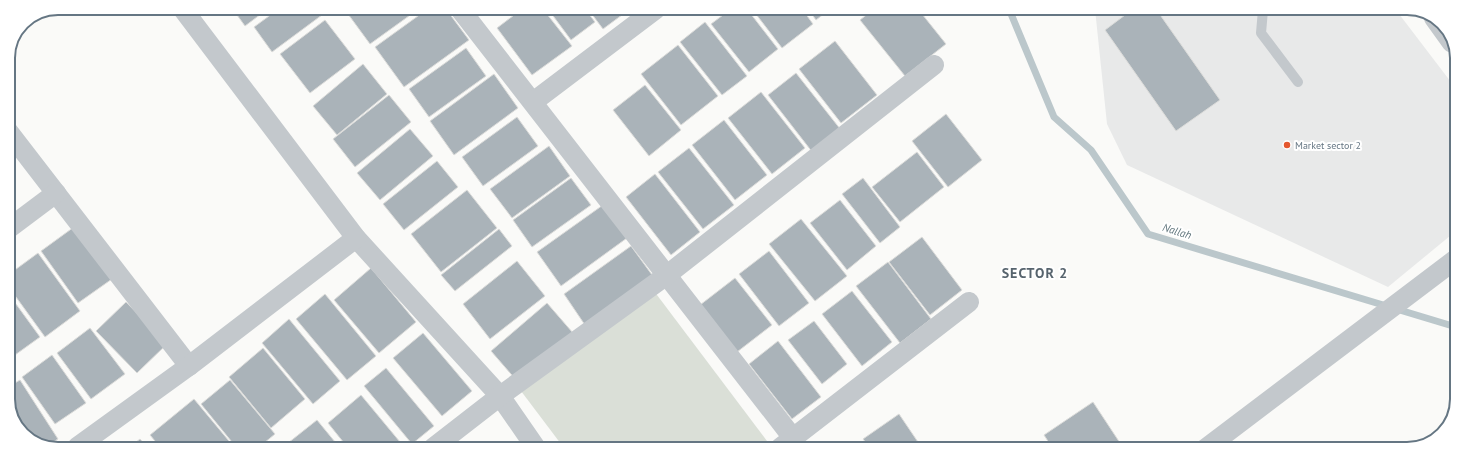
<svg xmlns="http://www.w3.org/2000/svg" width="1465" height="457" font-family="'PT Sans',sans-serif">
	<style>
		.built { fill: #e8e9e9 }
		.green { fill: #dadfd7 }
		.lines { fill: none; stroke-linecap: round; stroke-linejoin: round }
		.stream { stroke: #bbc7cb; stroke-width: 7 }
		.building { fill: #aab3b9; stroke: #dcdcda }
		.service { stroke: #c3c8cc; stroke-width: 10 }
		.minor { stroke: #c3c8cc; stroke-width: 20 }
		.poi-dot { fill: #e4572e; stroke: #fff; stroke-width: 1.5 }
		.labels { text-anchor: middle; stroke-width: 4; stroke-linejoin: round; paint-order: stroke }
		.poi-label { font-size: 10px; fill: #657683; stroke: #fff; text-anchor: start }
		.water-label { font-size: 11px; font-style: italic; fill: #60757c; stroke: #fff }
		.district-label { font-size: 14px; font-weight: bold; letter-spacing: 1px; fill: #57646e; stroke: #fff }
		.rim { fill: none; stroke: #657683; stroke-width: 2 }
	</style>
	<rect width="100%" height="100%" fill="#fafaf8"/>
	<polygon class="built" points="1095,9 1396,10 1457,90 1456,231 1388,287 1127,165 1107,124"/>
	<polygon class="green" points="654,291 767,441 757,448 564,448 521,391"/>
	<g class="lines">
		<polyline class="stream" points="1009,9 1054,117 1091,150 1148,234 1456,327"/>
	</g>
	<g class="building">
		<polygon points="232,8 269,8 245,26"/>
		<polygon points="280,8 323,8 326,12 272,52 254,27"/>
		<polygon points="356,8 420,8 370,44 348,14"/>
		<polygon points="429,8 446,9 469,40 404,87 375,47"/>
		<polygon points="480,9 489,9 483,13"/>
		<polygon points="522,9 543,9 572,46 532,75 497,28"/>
		<polygon points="548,9 585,9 595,22 571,40"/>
		<polygon points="588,9 630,9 603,29"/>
		<polygon points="731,9 747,9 778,49 749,72 711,24"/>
		<polygon points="752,9 802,9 813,24 782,48"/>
		<polygon points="808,9 830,9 816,20"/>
		<polygon points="874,9 918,9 946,44 905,76 860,20"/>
		<polygon points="1133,9 1156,9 1220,100 1176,131 1105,30"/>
		<polygon points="325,20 355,59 310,93 280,54"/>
		<polygon points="705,22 747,76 722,95 680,42"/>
		<polygon points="835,41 877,95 841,123 799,69"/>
		<polygon points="678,45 718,96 681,125 641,74"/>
		<polygon points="466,48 486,76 429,117 409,89"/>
		<polygon points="363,64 387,94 337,135 313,106"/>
		<polygon points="796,73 841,130 813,153 768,95"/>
		<polygon points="494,74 518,108 454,155 430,121"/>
		<polygon points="645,85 681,130 649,156 613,110"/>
		<polygon points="761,92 805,148 772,174 728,118"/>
		<polygon points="389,95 411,122 355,167 333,139"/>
		<polygon points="946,114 982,160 948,187 912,141"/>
		<polygon points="517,117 538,146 483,186 462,157"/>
		<polygon points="724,120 767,175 735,200 692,145"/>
		<polygon points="410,129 433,156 380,200 357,173"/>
		<polygon points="549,146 570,176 512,218 490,189"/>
		<polygon points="689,148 734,205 703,229 658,172"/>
		<polygon points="917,152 944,187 900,222 872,187"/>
		<polygon points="437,161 458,187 404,230 383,204"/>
		<polygon points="655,174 700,232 671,255 626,197"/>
		<polygon points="571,178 591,205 532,247 513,220"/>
		<polygon points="863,178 900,227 880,243 842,194"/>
		<polygon points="467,190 497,228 441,272 411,234"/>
		<polygon points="840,200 876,246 847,270 810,223"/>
		<polygon points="603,205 627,238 561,286 537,252"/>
		<polygon points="801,219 847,276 815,301 769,244"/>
		<polygon points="74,227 112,279 78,303 41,251"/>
		<polygon points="499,229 512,246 455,291 441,275"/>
		<polygon points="922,237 962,290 930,315 889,262"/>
		<polygon points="631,246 655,279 587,328 564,294"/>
		<polygon points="769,251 809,303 779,326 739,274"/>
		<polygon points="38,253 80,311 45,337 8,286 8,275"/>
		<polygon points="517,261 545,296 490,339 463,304"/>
		<polygon points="888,262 931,319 900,343 856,286"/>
		<polygon points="371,268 416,322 379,353 334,300"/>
		<polygon points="735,278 772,325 737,352 700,305"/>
		<polygon points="852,291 892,342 862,366 822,314"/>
		<polygon points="8,293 40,337 8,360"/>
		<polygon points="325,294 376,356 347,380 296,319"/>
		<polygon points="126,302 167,344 137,373 96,331"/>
		<polygon points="547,303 573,333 517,381 491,351"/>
		<polygon points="289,319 340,381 313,404 262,343"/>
		<polygon points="814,321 847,364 822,384 788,340"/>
		<polygon points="90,328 125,374 91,399 57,353"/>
		<polygon points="423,333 472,391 442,416 393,358"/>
		<polygon points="778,341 821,397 792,419 749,364"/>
		<polygon points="263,348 305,399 271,428 229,377"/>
		<polygon points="52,355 86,403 55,424 22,377"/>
		<polygon points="386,368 434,426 412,444 364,386"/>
		<polygon points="20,380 58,439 45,447 18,430 8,403 8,387"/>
		<polygon points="230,380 275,434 258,448 236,447 201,404"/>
		<polygon points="361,395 405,448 348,448 328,423"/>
		<polygon points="194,399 234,447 160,447 150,435"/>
		<polygon points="1093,402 1124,449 1053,449 1044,435"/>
		<polygon points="899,414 922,448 870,448 863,439"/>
		<polygon points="317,420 340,448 292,448 288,443"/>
		<polygon points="140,439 147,447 130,447"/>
		<polygon points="507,443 511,448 502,448"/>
	</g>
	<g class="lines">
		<polyline class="service" points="1263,10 1261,33 1298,82"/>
		<g class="minor">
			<polyline points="182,8 356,238 500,396 536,448"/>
			<polyline points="460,9 793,438"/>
			<polyline points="1434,18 1452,43"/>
			<polyline points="533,102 656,9"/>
			<polyline points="8,131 189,366"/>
			<polyline points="8,229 56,193"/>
			<polyline points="77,447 189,366 356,238"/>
			<polyline points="433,448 500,396 667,275 934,65"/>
			<polyline points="780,448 969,302"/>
			<polyline points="1205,449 1456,259"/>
		</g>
	</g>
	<circle class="poi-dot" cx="1287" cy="145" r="4"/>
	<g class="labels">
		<g class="poi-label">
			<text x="1295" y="149">Market sector 2</text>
		</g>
		<g class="water-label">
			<text transform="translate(1177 231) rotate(17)" y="4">Nallah</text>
		</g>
		<g class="district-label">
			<text x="1035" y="278">SECTOR 2</text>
		</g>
	</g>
	<path d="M0 0H1465V457H0ZM58 15H1407A43 43 0 0 1 1450 58V399A43 43 0 0 1 1407 442H58A43 43 0 0 1 15 399V58A43 43 0 0 1 58 15Z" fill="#fff" fill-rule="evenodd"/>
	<path class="rim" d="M58 15H1407A43 43 0 0 1 1450 58V399A43 43 0 0 1 1407 442H58A43 43 0 0 1 15 399V58A43 43 0 0 1 58 15Z"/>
</svg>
